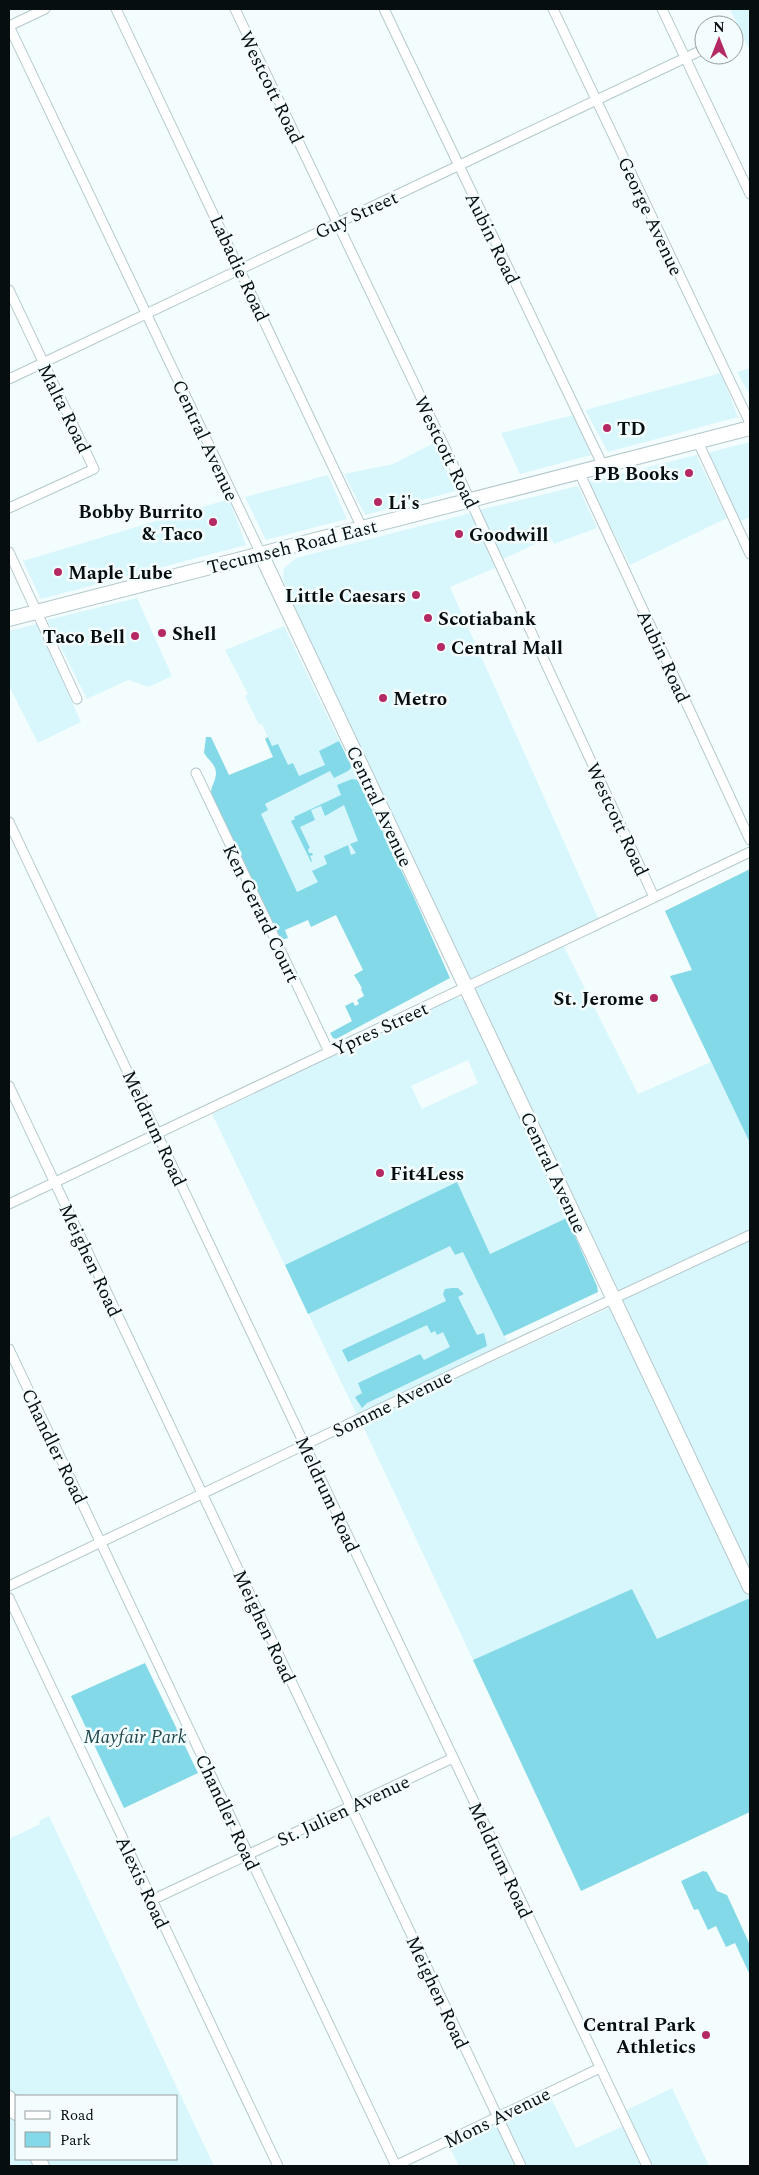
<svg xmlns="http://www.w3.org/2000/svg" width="759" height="2175" font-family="Spectral,serif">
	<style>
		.built { fill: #d8f7fc; fill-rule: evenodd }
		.green { fill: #83d9e8 }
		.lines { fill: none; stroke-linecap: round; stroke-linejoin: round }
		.street-casing { stroke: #b4c8cc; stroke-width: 11 }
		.secondary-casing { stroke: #b4c8cc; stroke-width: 16 }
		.street { stroke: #fff; stroke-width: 9 }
		.secondary { stroke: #fff; stroke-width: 14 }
		.poi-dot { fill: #b42863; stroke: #f4fdfe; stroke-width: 2 }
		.labels { text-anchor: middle; stroke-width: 5; stroke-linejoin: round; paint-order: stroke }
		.street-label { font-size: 19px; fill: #070e0f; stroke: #f4fdfe }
		.poi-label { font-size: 19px; font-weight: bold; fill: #070e0f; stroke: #f4fdfe; text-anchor: start }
		.park-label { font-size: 19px; font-style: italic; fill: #1f484f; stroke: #f4fdfe }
	</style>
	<rect width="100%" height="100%" fill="#f4fdfe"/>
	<g class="built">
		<polygon points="730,9 750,9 750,51"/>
		<polygon points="750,368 750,395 737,372"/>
		<polygon points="721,373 738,417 608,452 585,410"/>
		<polygon points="574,415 591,455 520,474 501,433"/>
		<polygon points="750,442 750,517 739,522 707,453"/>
		<polygon points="434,443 456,491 365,515 344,474 393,464"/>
		<polygon points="696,455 727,518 630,565 588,482"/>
		<polygon points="328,475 347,519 266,540 245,497"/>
		<polygon points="578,486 597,528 554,544 550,537 501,560 479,510"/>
		<polygon points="229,499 246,545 41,599 23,561"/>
		<polygon points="471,513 495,568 450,587 599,920 560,939 638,1094 711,1062 750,1143 750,1229 619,1291 334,697 283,579 284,568 296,558"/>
		<polygon points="137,598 172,676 149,687 128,680 87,699 47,620"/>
		<polygon points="37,624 81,722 38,743 9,686 9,631"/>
		<polygon points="284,626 392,850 293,896 253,811 292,790 262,724 259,725 245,696 248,694 225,650"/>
		<path d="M456,997L464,1000L500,1071L571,1222L472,1268L508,1343L357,1415L212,1114ZM468,1060L478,1083L422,1109L411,1086Z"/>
		<polygon points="750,1238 750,1576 623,1300"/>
		<polygon points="609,1308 750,1598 657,1640 632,1589 473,1660 361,1422"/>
		<path d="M49,1816L161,2054L214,2166H9V1839L40,1824L39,1821ZM16,2096H176V2159H16Z"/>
		<polygon points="672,2088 709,2166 459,2166 449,2146 550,2096 576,2148 630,2123 625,2111"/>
	</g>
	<g class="green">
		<path d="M206,737H211L229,775L273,757L265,739L268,737L272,746L278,744L288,765L293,763L299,776L325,765L319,751L339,741L352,767L348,771L334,778L330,771L265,804L268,810L261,814L297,892L318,882L312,871L327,864L324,856L348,845L351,855L356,853L350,844L358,841L344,805L325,816L321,806L311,810L315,820L300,827L310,848L308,849L309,853H312L313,855L310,856L312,861L311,862L291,821L295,819L294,817L341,795L337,785L352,779L358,780L412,893L450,978L336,1039L333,1038L330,1033L352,1021L345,1006L353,1002L355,1006L359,1004L357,1000L364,996L361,989L362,988L354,975L363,970L336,915L311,927L308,920L285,930L288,938L281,940L211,794C211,789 212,787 214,782C220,766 211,764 204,753Z"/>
		<polygon points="750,869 750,1143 670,976 692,970 665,911"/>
		<polygon points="457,1182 490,1254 567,1218 597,1286 598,1292 504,1336 463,1252 455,1255 450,1246 308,1314 285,1265"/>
		<polygon points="452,1288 458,1288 464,1294 458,1297 477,1335 484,1333 487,1346 367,1403 362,1408 355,1397 362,1393 358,1383 420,1354 424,1360 450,1347 443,1332 437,1335 435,1331 431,1333 427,1325 348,1362 342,1350 446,1301 443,1294 445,1289"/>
		<polygon points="632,1589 657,1639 750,1598 750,1812 581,1891 473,1660"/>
		<polygon points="145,1663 198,1773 124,1808 71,1696"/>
		<polygon points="703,1871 707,1872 717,1891 727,1895 750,1945 750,1975 735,1943 726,1947 716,1926 708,1930 698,1909 694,1910 681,1881"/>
	</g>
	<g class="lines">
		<defs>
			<g id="street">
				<polyline points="116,9 362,528"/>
				<polyline points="235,9 470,500 654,897"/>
				<polyline points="384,9 603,466"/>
				<polyline points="553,9 750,423"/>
				<polyline points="662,9 750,194"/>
				<polyline points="9,26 261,554"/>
				<polyline points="9,26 45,9"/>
				<polyline points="734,34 735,34"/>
				<polyline points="9,290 94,469 9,508"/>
				<polyline points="9,379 704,49"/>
				<polyline points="698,442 750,554"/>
				<polyline points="579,472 750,840"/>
				<polyline points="9,552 77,699"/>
				<polyline points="196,773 329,1052"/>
				<polyline points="9,822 647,2166"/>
				<polyline points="9,1086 521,2166"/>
				<polyline points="9,1204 750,852"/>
				<polyline points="9,1349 396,2166"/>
				<polyline points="9,1586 497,1353 750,1235"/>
				<polyline points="9,1598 278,2166"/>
				<polyline points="152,1900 453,1758"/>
				<polyline points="395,2166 600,2068"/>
			</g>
			<g id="secondary">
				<polyline points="261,554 750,1587"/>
				<polyline points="9,619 750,428"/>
				<polyline points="9,2098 16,2113"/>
				<polyline points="38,2159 42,2166"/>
			</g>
		</defs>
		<use href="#street" class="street-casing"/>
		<use href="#secondary" class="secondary-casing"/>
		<use href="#street" class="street"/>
		<use href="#secondary" class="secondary"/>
	</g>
	<g class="poi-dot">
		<circle cx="607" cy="428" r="5"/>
		<circle cx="689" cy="473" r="5"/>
		<circle cx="378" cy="502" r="5"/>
		<circle cx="213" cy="522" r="5"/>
		<circle cx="459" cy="534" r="5"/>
		<circle cx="58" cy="572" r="5"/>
		<circle cx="416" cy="595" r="5"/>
		<circle cx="428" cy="618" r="5"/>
		<circle cx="162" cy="633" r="5"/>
		<circle cx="135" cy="636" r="5"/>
		<circle cx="441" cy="647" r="5"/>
		<circle cx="383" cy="698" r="5"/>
		<circle cx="654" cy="998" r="5"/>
		<circle cx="380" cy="1173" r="5"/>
		<circle cx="706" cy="2035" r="5"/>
	</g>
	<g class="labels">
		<g class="street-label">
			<text transform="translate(272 87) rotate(64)" y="7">Westcott Road</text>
			<text transform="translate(356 214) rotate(-25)" y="7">Guy Street</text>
			<text transform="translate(651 216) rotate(65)" y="7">George Avenue</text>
			<text transform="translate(493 238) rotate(64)" y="7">Aubin Road</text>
			<text transform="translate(240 268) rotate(65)" y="7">Labadie Road</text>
			<text transform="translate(65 408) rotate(64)" y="7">Malta Road</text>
			<text transform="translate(206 440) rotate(65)" y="7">Central Avenue</text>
			<text transform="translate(447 452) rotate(64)" y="7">Westcott Road</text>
			<text transform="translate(292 546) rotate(-14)" y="7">Tecumseh Road East</text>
			<text transform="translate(664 656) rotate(65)" y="7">Aubin Road</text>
			<text transform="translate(380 806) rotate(65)" y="7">Central Avenue</text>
			<text transform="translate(618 819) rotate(65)" y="7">Westcott Road</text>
			<text transform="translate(262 913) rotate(64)" y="7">Ken Gerard Court</text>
			<text transform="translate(380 1028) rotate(-25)" y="7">Ypres Street</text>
			<text transform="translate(155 1128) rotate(65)" y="7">Meldrum Road</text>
			<text transform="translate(554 1172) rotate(65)" y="7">Central Avenue</text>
			<text transform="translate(91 1260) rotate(65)" y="7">Meighen Road</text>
			<text transform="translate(392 1403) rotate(-26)" y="7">Somme Avenue</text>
			<text transform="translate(55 1446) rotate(64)" y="7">Chandler Road</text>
			<text transform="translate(328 1494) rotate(65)" y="7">Meldrum Road</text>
			<text transform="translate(265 1626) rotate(65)" y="7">Meighen Road</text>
			<text transform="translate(343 1810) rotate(-25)" y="7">St. Julien Avenue</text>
			<text transform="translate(228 1812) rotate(65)" y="7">Chandler Road</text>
			<text transform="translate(501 1860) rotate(65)" y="7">Meldrum Road</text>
			<text transform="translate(143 1882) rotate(65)" y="7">Alexis Road</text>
			<text transform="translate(438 1992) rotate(65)" y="7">Meighen Road</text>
			<text transform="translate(497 2117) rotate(-26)" y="7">Mons Avenue</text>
		</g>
		<g class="poi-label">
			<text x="617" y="435">TD</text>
			<text x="679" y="480" text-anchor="end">PB Books</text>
			<text x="388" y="509">Li's</text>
			<text x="203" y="518" text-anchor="end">Bobby Burrito<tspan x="203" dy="22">&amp; Taco</tspan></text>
			<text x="469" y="541">Goodwill</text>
			<text x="68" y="579">Maple Lube</text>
			<text x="406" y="602" text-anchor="end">Little Caesars</text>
			<text x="438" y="625">Scotiabank</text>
			<text x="172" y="640">Shell</text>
			<text x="125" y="643" text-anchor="end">Taco Bell</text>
			<text x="451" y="654">Central Mall</text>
			<text x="393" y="705">Metro</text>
			<text x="644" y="1005" text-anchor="end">St. Jerome</text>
			<text x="390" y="1180">Fit4Less</text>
			<text x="696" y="2031" text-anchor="end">Central Park<tspan x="696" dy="22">Athletics</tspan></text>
		</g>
		<g class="park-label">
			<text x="135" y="1743">Mayfair Park</text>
		</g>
	</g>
	<rect width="759" height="2175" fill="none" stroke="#070e0f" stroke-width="20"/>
	<rect x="15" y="2095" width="162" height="65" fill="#f4fdfe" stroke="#959d9e"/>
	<rect x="25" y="2111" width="25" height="8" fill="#ffffff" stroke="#959d9e"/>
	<text x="60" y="2120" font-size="15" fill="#070e0f">Road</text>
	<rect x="25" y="2132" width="25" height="15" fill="#83d9e8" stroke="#959d9e"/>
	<text x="60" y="2145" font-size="15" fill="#070e0f">Park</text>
	<g transform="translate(719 40)"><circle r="24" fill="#f4fdfe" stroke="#959d9e"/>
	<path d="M0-4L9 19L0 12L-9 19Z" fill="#b42863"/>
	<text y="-8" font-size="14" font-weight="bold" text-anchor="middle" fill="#070e0f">N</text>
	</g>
</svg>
